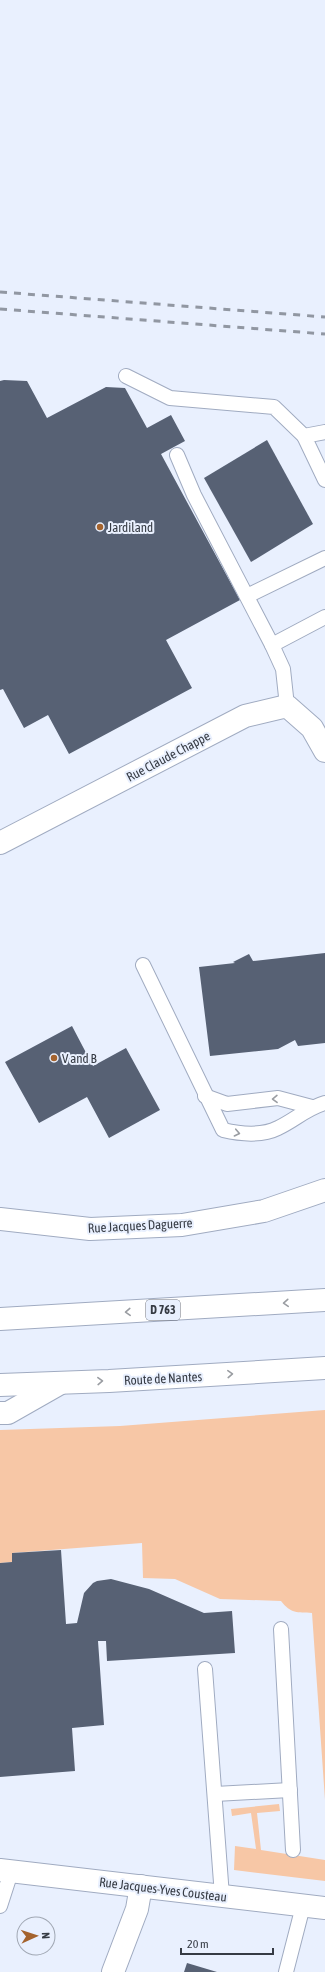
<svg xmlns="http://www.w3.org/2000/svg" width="325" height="1972" font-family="'Asap Condensed',sans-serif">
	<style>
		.green { fill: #f7c7a6 }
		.building { fill: #576174 }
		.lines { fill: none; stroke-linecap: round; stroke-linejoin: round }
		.service-casing { stroke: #a0abc1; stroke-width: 16 }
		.minor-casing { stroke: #a0abc1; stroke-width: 24 }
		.tertiary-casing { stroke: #a0abc1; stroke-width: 24 }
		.trunk-casing { stroke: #a0abc1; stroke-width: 24 }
		.service { stroke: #fff; stroke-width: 14 }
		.minor { stroke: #fff; stroke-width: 22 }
		.tertiary { stroke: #fff; stroke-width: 22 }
		.trunk { stroke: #fff; stroke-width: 22 }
		.rail { stroke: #9197a2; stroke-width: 3; stroke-dasharray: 7 7; stroke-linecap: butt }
		.oneway { stroke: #9a9da2 }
		.poi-dot { fill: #a4632e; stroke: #e9f0fe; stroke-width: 1.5 }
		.labels { text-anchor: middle; stroke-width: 4; stroke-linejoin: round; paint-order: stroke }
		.shield { fill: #e9f0fe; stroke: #6c717c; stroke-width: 1 }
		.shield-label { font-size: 12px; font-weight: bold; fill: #363b44 }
		.poi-label { font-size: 13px; fill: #363b44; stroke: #e9f0fe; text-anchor: start }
		.street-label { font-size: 13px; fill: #363b44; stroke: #e9f0fe }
	</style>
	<rect width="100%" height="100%" fill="#e9f0fe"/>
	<g class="green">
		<path d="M325,1410V1800L312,1613C297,1612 291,1614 281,1601L220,1599L175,1579L143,1578L142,1543L12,1553V1562L0,1563V1430L120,1426Z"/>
		<polygon points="279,1804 280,1811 257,1813 261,1850 325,1860 325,1881 234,1870 235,1846 256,1849 251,1813 232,1816 231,1809"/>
	</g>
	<g class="building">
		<polygon points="4,380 27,381 47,418 106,387 125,388 147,428 171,415 185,441 161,454 240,600 166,640 192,688 69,754 48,715 24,728 3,689 0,690 0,381"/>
		<polygon points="267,440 313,524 251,562 204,478"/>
		<polygon points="325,953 325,1043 298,1046 295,1040 278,1049 210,1056 199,967 235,963 233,962 249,954 253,961"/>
		<polygon points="72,1026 93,1066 126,1048 160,1110 109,1138 87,1097 39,1123 5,1062"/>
		<polygon points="61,1550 66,1624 77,1623 84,1593 93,1583 97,1581 111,1579 149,1589 204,1613 232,1611 235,1653 107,1661 106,1641 98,1641 104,1725 72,1728 75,1771 0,1777 0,1563 12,1562 12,1553"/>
		<polygon points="187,1963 217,1972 184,1972"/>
	</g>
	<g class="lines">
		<defs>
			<g id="service">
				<polyline points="126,376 170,398 274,407 304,436"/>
				<polyline points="325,432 304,436 325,480"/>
				<polyline points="177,455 194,495 272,645 283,669 287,706"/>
				<polyline points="247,596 325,558"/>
				<polyline points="272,645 325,617"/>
				<path d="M143,965L223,1130C240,1134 262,1136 278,1128C295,1120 307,1108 325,1103"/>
				<polyline points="205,1096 227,1104 278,1098 312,1107"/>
				<polyline points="281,1629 293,1850"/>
				<polyline points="205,1669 222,1896"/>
				<polyline points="215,1794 290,1790"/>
				<polyline points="0,1906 11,1872"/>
				<polyline points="286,1972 303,1906"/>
			</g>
			<g id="minor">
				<polyline points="0,843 245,716 287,706 312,728 325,751"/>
				<polyline points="113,1972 137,1909 141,1886"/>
			</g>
			<g id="tertiary">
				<polyline points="0,1219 90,1229 182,1225 264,1211 325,1190"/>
				<polyline points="0,1870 325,1908"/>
			</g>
			<g id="trunk">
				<polyline points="0,1319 325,1300"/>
				<polyline points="0,1385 109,1381 325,1368"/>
				<polyline points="0,1413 8,1413 59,1384"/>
			</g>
		</defs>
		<use href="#service" class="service-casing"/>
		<use href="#minor" class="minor-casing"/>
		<use href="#tertiary" class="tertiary-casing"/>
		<use href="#trunk" class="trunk-casing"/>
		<use href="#service" class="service"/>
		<use href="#minor" class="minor"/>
		<use href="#tertiary" class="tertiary"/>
		<use href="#trunk" class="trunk"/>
		<g class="rail">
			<polyline points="0,292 325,317"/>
			<polyline points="0,309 325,334"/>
		</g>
	</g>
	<defs><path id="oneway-chevron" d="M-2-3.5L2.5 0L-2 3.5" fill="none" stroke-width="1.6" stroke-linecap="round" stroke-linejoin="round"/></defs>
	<g class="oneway">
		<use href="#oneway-chevron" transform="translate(275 1099) rotate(179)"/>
		<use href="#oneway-chevron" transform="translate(237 1133) rotate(12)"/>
		<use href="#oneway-chevron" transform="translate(286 1303) rotate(176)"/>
		<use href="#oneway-chevron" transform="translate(128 1312) rotate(177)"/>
		<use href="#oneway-chevron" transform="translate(230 1374) rotate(-3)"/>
		<use href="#oneway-chevron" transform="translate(100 1381) rotate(-2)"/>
	</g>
	<g class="poi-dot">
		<circle cx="100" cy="527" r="4"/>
		<circle cx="54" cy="1058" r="4"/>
	</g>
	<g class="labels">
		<rect class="shield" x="146" y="1300" width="34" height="20" rx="3"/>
		<g class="shield-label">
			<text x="163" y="1314">D 763</text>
		</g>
		<g class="poi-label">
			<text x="108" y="532">Jardiland</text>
			<text x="62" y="1063">V and B</text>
		</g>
		<g class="street-label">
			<text transform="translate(168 756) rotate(-28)" y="5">Rue Claude Chappe</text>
			<text transform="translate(140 1225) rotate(-3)" y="5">Rue Jacques Daguerre</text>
			<text transform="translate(163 1378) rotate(-3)" y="5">Route de Nantes</text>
			<text transform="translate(163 1889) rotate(7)" y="5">Rue Jacques-Yves Cousteau</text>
		</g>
	</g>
	<g transform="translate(36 1936) rotate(87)"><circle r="19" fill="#e9f0fe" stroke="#a1a8b4"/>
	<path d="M0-3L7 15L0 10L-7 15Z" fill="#a4632e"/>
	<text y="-6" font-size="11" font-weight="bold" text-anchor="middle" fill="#363b44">N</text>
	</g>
	<path d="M181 1948v6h92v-6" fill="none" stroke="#363b44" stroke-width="2"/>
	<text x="187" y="1948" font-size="12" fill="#363b44" stroke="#e9f0fe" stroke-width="3" paint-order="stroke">20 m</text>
</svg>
